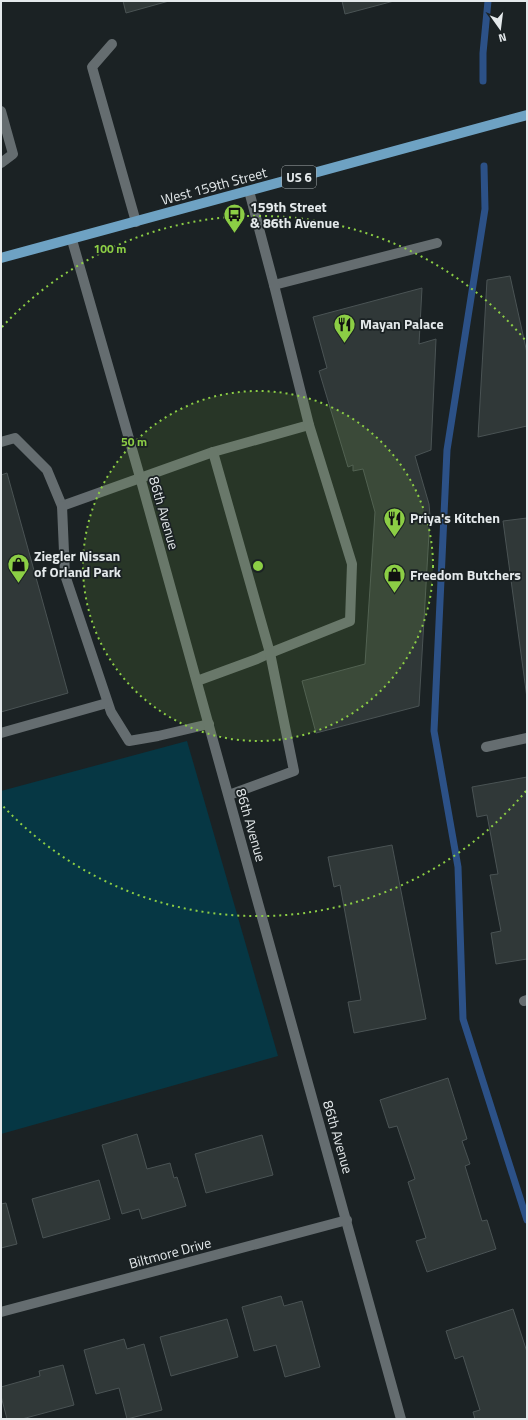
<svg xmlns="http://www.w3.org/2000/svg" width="528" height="1420" font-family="'Titillium Web',sans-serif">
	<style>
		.green { fill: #063744 }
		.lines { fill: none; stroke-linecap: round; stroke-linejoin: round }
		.stream { stroke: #2c5187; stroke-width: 7 }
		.building { fill: #303838; stroke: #4a5354 }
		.service { stroke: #656d70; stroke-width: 10 }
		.minor { stroke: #656d70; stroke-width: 10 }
		.primary { stroke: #6ea2c3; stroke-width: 10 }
		.ring { fill: none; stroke: #8cce45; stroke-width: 2; stroke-dasharray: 2 4 }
		.labels { text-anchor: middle; stroke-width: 3.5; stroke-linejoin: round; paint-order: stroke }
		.shield { fill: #1b2224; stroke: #a8adaf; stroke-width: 1 }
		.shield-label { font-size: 13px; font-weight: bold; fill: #e4e9eb }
		.street-label { font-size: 14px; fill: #e4e9eb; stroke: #1b2224 }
		.poi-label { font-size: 14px; font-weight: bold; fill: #e4e9eb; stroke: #1b2224; text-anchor: start }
		.centre { fill: #8cce45; stroke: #1b2224; stroke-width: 2 }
		.ring-label { font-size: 12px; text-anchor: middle; font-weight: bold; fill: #8cce45; stroke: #1b2224; stroke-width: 3.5; stroke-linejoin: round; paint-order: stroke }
	</style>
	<rect width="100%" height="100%" fill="#1b2224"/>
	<polygon class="green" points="187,741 278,1056 1,1134 1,791"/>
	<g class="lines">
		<g class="stream">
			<polyline points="483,81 483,53 488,1"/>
			<polyline points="484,166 485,209 447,450 434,731 458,867 463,1019 527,1220"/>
		</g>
	</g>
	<g class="building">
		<polygon points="123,1 169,1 126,13"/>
		<polygon points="342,1 394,1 345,14"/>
		<polygon points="510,276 527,353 527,426 478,437 487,280"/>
		<polygon points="422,288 419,344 436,339 431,450 415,456 429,504 430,516 419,706 316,733 302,681 365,664 375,512 363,469 353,471 353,465 348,467 319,371 327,368 313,317"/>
		<polygon points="7,473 68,693 1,712 1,475"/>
		<polygon points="527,518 527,698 503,521"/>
		<polygon points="527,777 527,959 496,964 491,933 501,931 490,875 498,874 487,815 477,817 472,787"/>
		<polygon points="392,845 426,1019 354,1033 348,1002 361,1000 340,885 334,887 328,857"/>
		<polygon points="448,1078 467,1139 462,1141 470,1164 465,1166 482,1221 487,1220 496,1249 427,1272 416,1241 426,1238 408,1182 415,1179 397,1126 389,1128 380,1100"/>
		<polygon points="137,1134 147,1169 170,1163 174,1178 177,1177 186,1206 142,1219 139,1209 122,1214 102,1145"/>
		<polygon points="262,1135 273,1175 206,1193 195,1154"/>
		<polygon points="99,1180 110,1219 43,1238 32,1199"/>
		<polygon points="6,1203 17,1244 1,1248 1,1204"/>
		<polygon points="281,1296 284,1306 302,1301 320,1367 285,1377 276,1345 254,1351 242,1307"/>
		<polygon points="513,1309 527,1352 527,1419 475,1419 473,1412 480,1410 463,1356 455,1359 446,1331"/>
		<polygon points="227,1319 238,1357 171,1376 160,1337"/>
		<polygon points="124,1339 127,1349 144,1344 162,1410 127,1419 119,1388 96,1394 84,1350"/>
		<polygon points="63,1365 74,1405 22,1419 7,1419 1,1396 1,1387 40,1376 39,1371"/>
	</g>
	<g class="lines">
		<g class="service">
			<polyline points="112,44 92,67 136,222"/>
			<polyline points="1,111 13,154 1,163"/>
			<polyline points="274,285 437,243"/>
			<polyline points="1,442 15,438 47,470 62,506 213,452 309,425"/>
			<polyline points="62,506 65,575 111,712 129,741 158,736 209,724"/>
			<polyline points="197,681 257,659 270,653 213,452"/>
			<polyline points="1,733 107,703"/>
			<polyline points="486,747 527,738"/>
			<polyline points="229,795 294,771 270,653 350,621 352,564 309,425 274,285 249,191"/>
			<polyline points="524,1001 527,1000"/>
		</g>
		<g class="minor">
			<polyline points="72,240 140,477 401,1419"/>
			<polyline points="1,1312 347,1220"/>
		</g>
		<polyline class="primary" points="1,258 527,115"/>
	</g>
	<circle cx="258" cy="566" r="175" fill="#8cce45" fill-opacity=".12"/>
	<g class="ring">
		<circle cx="258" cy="566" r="175"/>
		<path d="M526 791A350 350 0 0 1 2 805M2 327A350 350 0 0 1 526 341"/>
	</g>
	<defs>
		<symbol id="bus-pin" viewBox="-11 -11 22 30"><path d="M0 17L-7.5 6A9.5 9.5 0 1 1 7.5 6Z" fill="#8cce45" stroke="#1b2224"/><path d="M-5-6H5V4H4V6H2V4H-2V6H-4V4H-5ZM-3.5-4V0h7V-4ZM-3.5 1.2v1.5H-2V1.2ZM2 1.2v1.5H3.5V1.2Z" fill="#111"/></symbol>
		<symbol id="restaurant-pin" viewBox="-11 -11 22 30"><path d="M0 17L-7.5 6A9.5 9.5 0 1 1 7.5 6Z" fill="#8cce45" stroke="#1b2224"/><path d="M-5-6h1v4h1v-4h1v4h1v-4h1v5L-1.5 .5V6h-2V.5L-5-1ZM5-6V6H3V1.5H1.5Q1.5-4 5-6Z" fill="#111"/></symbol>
		<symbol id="shop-pin" viewBox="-11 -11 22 30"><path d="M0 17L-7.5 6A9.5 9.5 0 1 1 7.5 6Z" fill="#8cce45" stroke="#1b2224"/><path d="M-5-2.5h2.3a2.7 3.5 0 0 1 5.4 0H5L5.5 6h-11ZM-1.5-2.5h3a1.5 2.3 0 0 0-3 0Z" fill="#111"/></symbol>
	</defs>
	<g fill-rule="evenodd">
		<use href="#bus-pin" x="222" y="202" width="25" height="34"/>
		<use href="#restaurant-pin" x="332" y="312" width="25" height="34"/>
		<use href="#restaurant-pin" x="382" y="506" width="25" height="34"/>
		<use href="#shop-pin" x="6" y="552" width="25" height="34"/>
		<use href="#shop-pin" x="382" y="562" width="25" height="34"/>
	</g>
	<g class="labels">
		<rect class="shield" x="282" y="166" width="34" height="22" rx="3"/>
		<g class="shield-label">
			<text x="299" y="182">US 6</text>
		</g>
		<g class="street-label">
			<text transform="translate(214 186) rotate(-15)" y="5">West 159th Street</text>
			<text transform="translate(164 513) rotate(74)" y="5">86th Avenue</text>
			<text transform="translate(251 825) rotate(74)" y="5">86th Avenue</text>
			<text transform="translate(338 1137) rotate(74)" y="5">86th Avenue</text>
			<text transform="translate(170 1253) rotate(-15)" y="5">Biltmore Drive</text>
		</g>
		<g class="poi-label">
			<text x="250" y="212">159th Street<tspan x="250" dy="16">&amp; 86th Avenue</tspan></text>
			<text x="360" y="329">Mayan Palace</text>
			<text x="410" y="523">Priya's Kitchen</text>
			<text x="34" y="561">Ziegler Nissan<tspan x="34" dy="16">of Orland Park</tspan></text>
			<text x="410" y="580">Freedom Butchers</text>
		</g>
	</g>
	<circle cx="258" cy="566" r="6" class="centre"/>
	<g class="ring-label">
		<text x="110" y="253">100 m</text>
		<text x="134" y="446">50 m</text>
	</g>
	<rect width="528" height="1420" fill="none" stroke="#e4e9eb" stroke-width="4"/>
	<g transform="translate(500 28) rotate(166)" stroke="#1b2224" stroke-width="3" paint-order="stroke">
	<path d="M0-3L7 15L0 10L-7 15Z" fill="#e4e9eb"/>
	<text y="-6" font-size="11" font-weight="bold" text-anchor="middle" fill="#e4e9eb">N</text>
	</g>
</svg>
